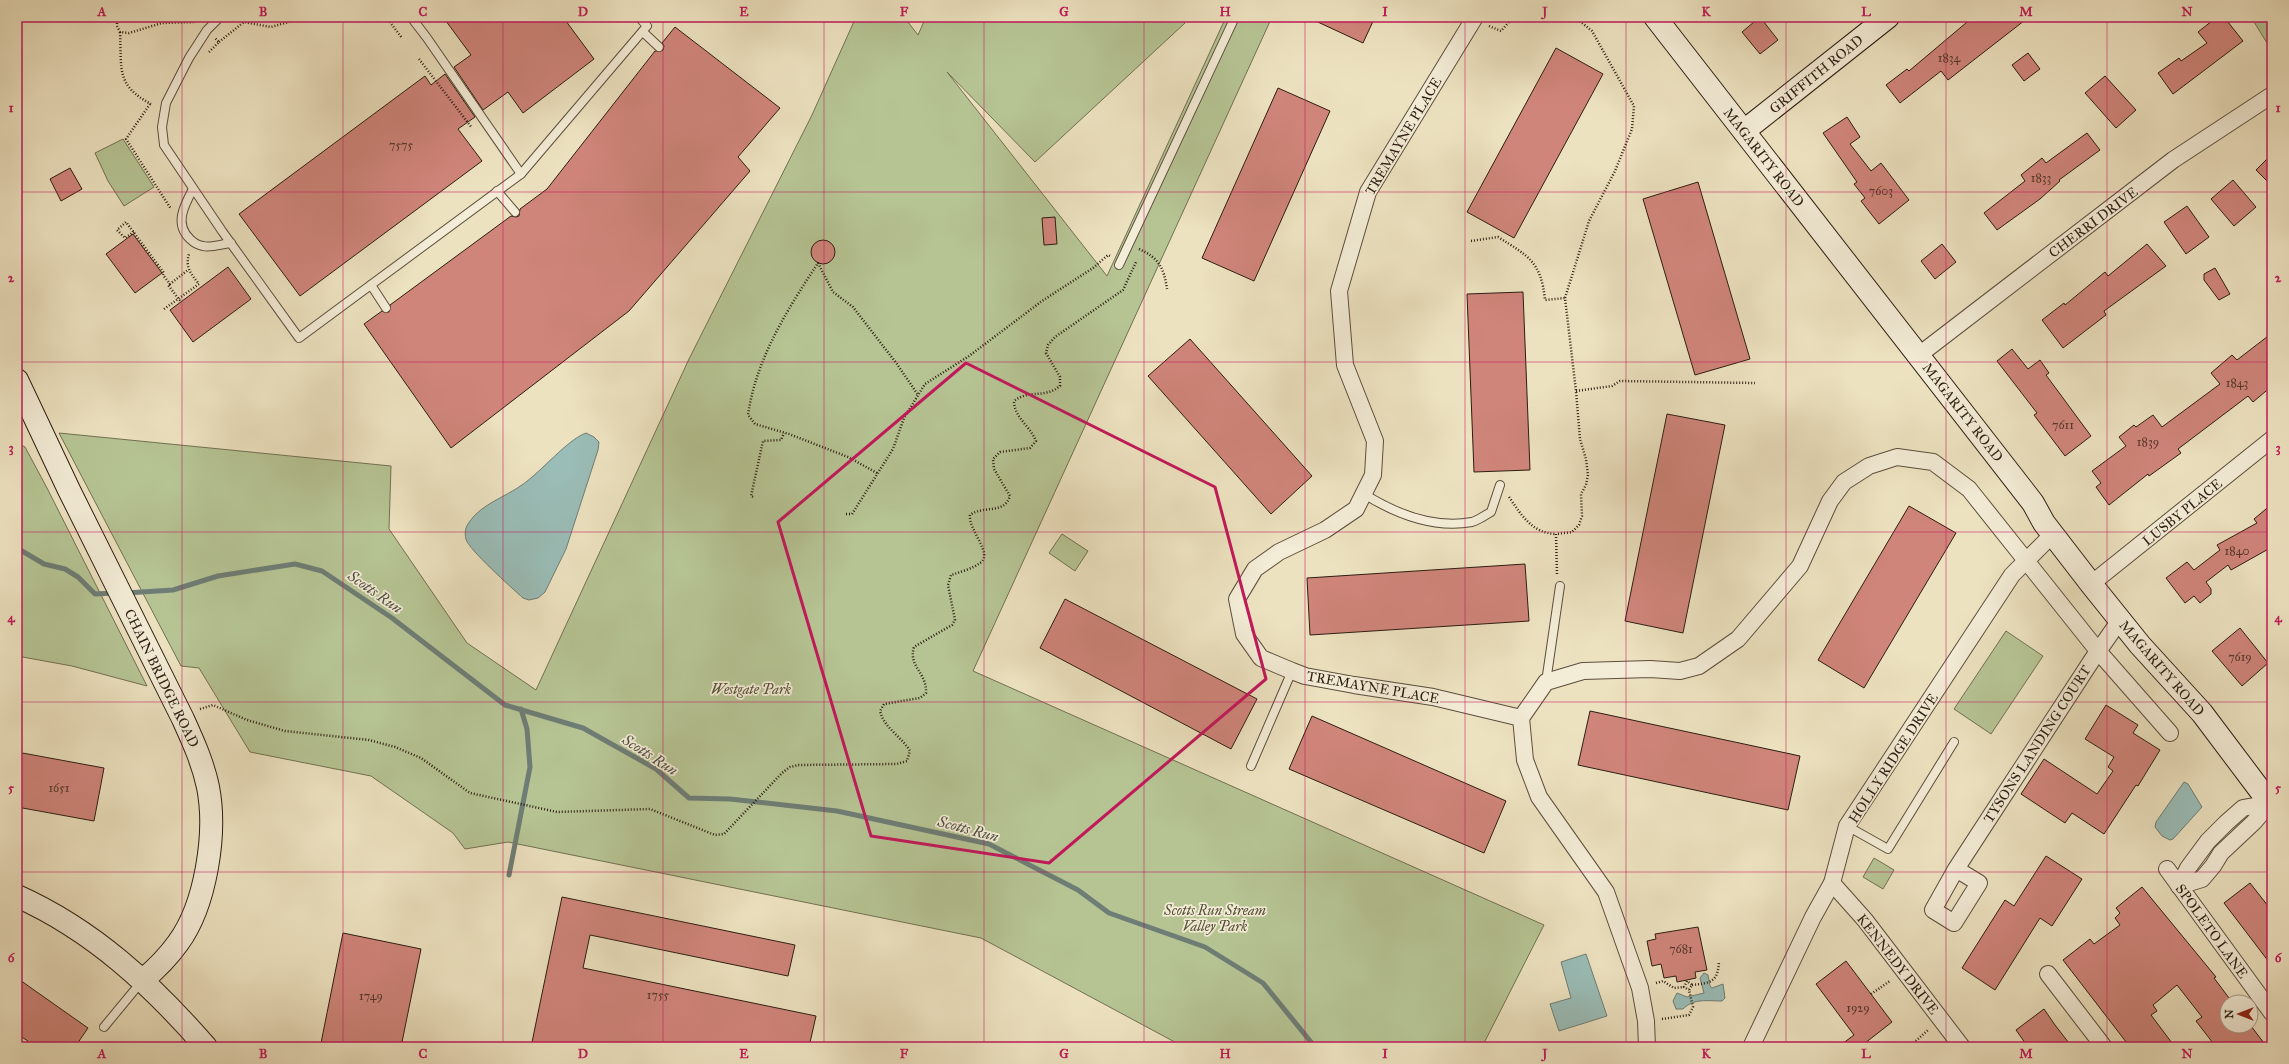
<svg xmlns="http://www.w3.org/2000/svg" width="2289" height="1064" font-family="'IM FELL Great Primer',serif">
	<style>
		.green { fill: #b6c494; stroke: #717052 }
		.water { fill: #9abdb7; stroke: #6e7d75 }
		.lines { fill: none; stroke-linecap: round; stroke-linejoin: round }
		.stream { stroke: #6e7d75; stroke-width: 5 }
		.building { fill: #d0857b; stroke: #2c1d11 }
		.lane-casing { stroke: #5c4e3d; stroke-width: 10 }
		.street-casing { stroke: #5c4e3d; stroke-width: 18 }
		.secondary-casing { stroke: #2c1d11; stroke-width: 24 }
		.path { stroke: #2c1d11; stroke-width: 2.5; stroke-dasharray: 1 2; stroke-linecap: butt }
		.lane { stroke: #f3ecd6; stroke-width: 8 }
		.street { stroke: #f3ecd6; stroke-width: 16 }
		.secondary { stroke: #f3ecd6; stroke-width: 22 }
		.marked { fill: none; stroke: #c2185b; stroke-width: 3; stroke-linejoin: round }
		.grid { fill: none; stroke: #c2185b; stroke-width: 1; stroke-opacity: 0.55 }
		.labels { text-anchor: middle; stroke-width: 3.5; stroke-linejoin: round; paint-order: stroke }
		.number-label { font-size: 12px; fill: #55372c }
		.street-label { font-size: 14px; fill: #2c1d11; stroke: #f3ecd6 }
		.park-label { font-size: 14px; font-style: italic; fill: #554f38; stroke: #f3ecd6 }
		.water-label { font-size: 15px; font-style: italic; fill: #4d4d43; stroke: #f3ecd6 }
		.neatline { fill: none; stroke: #c2185b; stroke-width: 1.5 }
		.grid-label { font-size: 13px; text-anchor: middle; font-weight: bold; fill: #c2185b }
	</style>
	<rect width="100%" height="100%" fill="#ede2c0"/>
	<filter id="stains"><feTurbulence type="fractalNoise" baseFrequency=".005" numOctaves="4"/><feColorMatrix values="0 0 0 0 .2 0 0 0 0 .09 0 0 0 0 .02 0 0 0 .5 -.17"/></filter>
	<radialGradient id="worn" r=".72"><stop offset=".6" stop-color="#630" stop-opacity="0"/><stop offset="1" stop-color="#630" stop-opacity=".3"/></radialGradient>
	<g class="green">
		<polygon points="856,17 904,17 918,35 926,17 1179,17 1185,23 1035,162 947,72 1107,276 1226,17 1272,17 973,671 1544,925 1482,1047 1184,1047 981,938 508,842 465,849 453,833 371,776 250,752 199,668 181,666 59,433 391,466 389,529 467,643 536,690 689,359 812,115"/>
		<polygon points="2251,17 2272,17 2272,51"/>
		<polygon points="123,139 154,187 124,206 108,181 95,153"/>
		<polygon points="17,443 25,447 47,488 147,686 72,666 17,656"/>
		<polygon points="1062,534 1088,551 1075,571 1049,553"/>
		<polygon points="2006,631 2043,656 1991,734 1954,709"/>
		<polygon points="1874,858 1894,870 1883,889 1863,877"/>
	</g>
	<g class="water">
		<path d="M586,433L594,437L599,442L598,450L566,549L545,592L538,598L529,600L523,598C512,588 468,549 466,539C464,532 466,526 470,521C482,504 505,497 522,485C542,471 567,440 586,433Z"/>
		<polygon points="2184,782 2188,784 2202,807 2173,839 2170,840 2162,836 2155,827 2156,822"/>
		<polygon points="1586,954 1607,1016 1559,1031 1550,1004 1571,998 1561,962"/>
		<path d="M1704,973L1708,975L1710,986L1712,988L1723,984L1725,998L1722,1001C1707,1001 1694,998 1683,1009H1676L1673,1001L1677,993L1687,997L1704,993L1700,978Z"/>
	</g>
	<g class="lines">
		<g class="stream">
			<polyline points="17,548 44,564 65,569 78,577 95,594 114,593"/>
			<polyline points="126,593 173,590 218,576 295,564 322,571 392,618 505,705 583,728 656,769 689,798 730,799 837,811 989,844 1078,890 1109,913 1205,947 1263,983 1315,1047"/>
			<polyline points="509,875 530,767 527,729 521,709"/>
		</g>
	</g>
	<g class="building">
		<polygon points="443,17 563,17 594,59 523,113 508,92 483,110 454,67 471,55"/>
		<polygon points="1307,17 1375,17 1363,43"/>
		<polygon points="1760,17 1778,40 1760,54 1742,32"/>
		<polygon points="1973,17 2029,17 1948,80 1941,71 1900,103 1886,85 1907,69 1909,71"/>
		<polygon points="2217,17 2224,17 2243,41 2173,94 2158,73 2179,58 2181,61 2207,43 2198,32"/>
		<polygon points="675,27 780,108 738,157 750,171 629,311 451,448 364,324 382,311 389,312 390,305 511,216 516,217 519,216 520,209 547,189 655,51 663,50 664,46 662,43"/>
		<polygon points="1556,48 1603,74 1514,238 1467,212"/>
		<polygon points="2028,53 2040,69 2024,81 2012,65"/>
		<polygon points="445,74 475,117 458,129 482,161 300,296 239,214 425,76 431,85"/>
		<polygon points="2105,76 2136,110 2116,128 2085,93"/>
		<polygon points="1278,88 1330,111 1254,281 1202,258"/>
		<polygon points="1847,117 1860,137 1850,144 1871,171 1881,163 1909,200 1879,224 1861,201 1865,198 1854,184 1857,182 1823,133"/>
		<polygon points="2087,133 2100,150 2059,180 2060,181 2040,199 1997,230 1984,213 2025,181 2021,175 2042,158 2046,163"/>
		<polygon points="2272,154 2272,186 2256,170"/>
		<polygon points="70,168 82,189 61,201 50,179"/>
		<polygon points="2233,180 2256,207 2234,226 2211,199"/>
		<polygon points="1698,182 1750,359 1695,375 1643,199"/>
		<polygon points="2187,206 2209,237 2186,254 2164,222"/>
		<polygon points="1055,217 1057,244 1044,245 1042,218"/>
		<polygon points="133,234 162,273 135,293 106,254"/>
		<circle cx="823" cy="252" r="12"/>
		<polygon points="1942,244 1956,262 1935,279 1921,261"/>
		<polygon points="2147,244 2166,266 2104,311 2106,315 2063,348 2042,320 2064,303 2065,305 2105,272 2108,276"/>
		<polygon points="228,267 251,299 193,342 170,310"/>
		<polygon points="2215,268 2230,294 2219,300 2204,280 2204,274"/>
		<polygon points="1523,292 1530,470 1474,472 1467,294"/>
		<polygon points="2272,333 2272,386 2253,402 2248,396 2178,449 2181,453 2149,476 2148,474 2109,505 2096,487 2101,483 2092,471 2126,446 2119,437 2134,425 2136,427 2153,415 2162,427 2220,384 2211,373 2232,355 2237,360"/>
		<polygon points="1190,339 1312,476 1271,514 1148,376"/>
		<polygon points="2012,349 2028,369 2040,360 2049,373 2046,375 2091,436 2065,456 2034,415 2037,413 1997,361"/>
		<polygon points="1667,414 1725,425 1683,633 1625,621"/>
		<polygon points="2272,504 2272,547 2231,570 2228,565 2206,582 2211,589 2211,594 2200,603 2194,596 2185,603 2166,578 2187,562 2194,570 2220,550 2217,545 2257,523 2254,519"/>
		<polygon points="1909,506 1956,533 1864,688 1818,660"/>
		<polygon points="1525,564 1529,621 1310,635 1307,578"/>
		<polygon points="1065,599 1257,699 1231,749 1040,648"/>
		<polygon points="2240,628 2268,663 2242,686 2212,651"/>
		<polygon points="2106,705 2138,725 2133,733 2160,750 2138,786 2136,785 2104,834 2072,813 2065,823 2021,794 2044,759 2097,794 2113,771 2108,767 2114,757 2085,739"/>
		<polygon points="1590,711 1800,756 1788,810 1578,765"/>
		<polygon points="1312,716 1506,801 1484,853 1289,769"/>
		<polygon points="17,752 104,768 94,821 17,807"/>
		<polygon points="2046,856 2082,879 2052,926 2040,918 1995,990 1962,968 2005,900 2014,906"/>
		<polygon points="2250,883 2272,911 2272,966 2224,903"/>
		<polygon points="2142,887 2216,977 2214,978 2232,1002 2227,1002 2227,1026 2251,1026 2267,1047 2216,1047 2196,1021 2202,1017 2177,985 2153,1005 2157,1011 2151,1015 2175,1047 2130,1047 2063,960 2090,939 2094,944 2120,925 2115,918 2120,913 2116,908"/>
		<polygon points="562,897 795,945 788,976 590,935 583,968 816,1016 809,1047 531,1047"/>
		<polygon points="1698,927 1707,970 1695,972 1696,978 1687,980 1677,982 1676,976 1664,978 1661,964 1652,966 1647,941 1656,939 1655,934"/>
		<polygon points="343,933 421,949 401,1047 342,1047 321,1043"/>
		<polygon points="1846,961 1892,1022 1860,1047 1838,1047 1854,1035 1816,984"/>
		<polygon points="17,978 88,1028 75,1047 24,1047 28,1041 17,1034"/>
		<polygon points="2044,1009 2055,1025 2072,1047 2028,1047 2016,1030"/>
	</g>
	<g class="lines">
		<defs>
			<g id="lane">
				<polyline points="220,17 207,30 189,58 166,103 162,127 164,145 222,231 299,338 521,174 647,26 639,17"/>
				<polyline points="411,17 427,38 521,174"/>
				<polyline points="643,32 659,47"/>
				<path d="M193,189C184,206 174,224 190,239C194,243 197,245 203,246C211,248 222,244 231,243"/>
				<polyline points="497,191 515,212"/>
				<polyline points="1119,265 1235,17"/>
				<polyline points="371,285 386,308"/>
				<path d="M1364,494C1396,514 1433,529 1472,522C1479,520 1485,515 1491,512L1500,485"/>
				<polyline points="1546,682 1560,586"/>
				<polyline points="1251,766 1292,671"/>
				<polyline points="1847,826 1888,849 1954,742"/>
				<polyline points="104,1027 142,981"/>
			</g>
			<g id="street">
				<polyline points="1475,17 1368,192 1339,291 1345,365 1375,441 1373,475 1356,509 1325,530 1279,552 1255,569 1237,599 1244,634 1261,658 1292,671 1305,676 1354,685 1433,697 1521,718"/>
				<polyline points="1919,355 2173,160 2272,95"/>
				<polyline points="2091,584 2272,439"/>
				<polyline points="1956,869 1933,910 1954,923 1979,883 1956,869 2092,660 2120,620"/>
				<polyline points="2167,869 2272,1013"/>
				<polyline points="1832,883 1865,920 1962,1047"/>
				<polyline points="2179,886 2188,868 2208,841 2226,823 2243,808 2270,803"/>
				<polyline points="2179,886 2202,879 2213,866 2221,853 2254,822 2272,801"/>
				<polyline points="2048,974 2104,1047"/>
				<polyline points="1647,1047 1646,1021 1640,988 1606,892 1539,797 1525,760 1521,718 1546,682 1583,671 1650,669 1680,671 1699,666 1738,639 1800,566 1830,501 1844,482 1869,466 1897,457 1933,462 1969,489 2098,651 2170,733"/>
				<polyline points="1751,1047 1813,917 1832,883 1847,826 2012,575 2053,534"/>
			</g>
			<g id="secondary">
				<polyline points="1655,17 2033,503 2044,523 2091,584 2140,645 2202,713 2272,806"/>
				<polyline points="1744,131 1888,17"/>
				<path d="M17,380L69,490L183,719C193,741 203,763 208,787C217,833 206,905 178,943C168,957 156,969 143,980"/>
				<path d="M17,896C93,930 152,985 206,1047"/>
			</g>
		</defs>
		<use href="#lane" class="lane-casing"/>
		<use href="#street" class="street-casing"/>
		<use href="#secondary" class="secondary-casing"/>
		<g class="path">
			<polyline points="117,17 117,26 120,32 129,33 162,23 196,22"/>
			<polyline points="386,17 402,38"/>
			<polyline points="1489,26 1501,31 1509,22 1520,17"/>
			<path d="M120,32C122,68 115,85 151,104"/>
			<polyline points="219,42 244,22 271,27 306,17"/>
			<polyline points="209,52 219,42 215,38"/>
			<polyline points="419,59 472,128"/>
			<polyline points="150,104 126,139 171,209"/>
			<polyline points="134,232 125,238 117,230 126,222 164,273 163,275 170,284 188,270"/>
			<path d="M1471,241L1498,237C1528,256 1541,261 1545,300L1565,298"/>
			<path d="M1139,249C1159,258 1164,268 1167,289"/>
			<polyline points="170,284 168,285 181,302"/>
			<path d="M164,309L199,284C191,274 185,267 189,254"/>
			<polyline points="1576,391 1612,386 1620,381 1755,383"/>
			<path d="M877,473L848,457L789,434L755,424L748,415C756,359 787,310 818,263L833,292L853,307L897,364L918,395"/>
			<polyline points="753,497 751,496 763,441 781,440 784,433"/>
			<path d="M1509,497C1522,516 1532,533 1556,534"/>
			<polyline points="846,514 852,514 893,449 904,418 925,384 969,356 1042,301 1093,268 1108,255 1110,256"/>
			<polyline points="1557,574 1556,534 1572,532 1579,525 1582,516 1581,494 1586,485 1588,475 1586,459 1580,439 1576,391 1565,298 1589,221 1615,171 1632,129 1634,106 1592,31 1581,22 1563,17"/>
			<path d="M200,709L213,705L247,720L285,731L369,740L395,747L421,758L470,793L493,798L557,812L650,809L715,835L724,834L782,773L790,767L799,765L897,764L907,761L910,751C901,736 884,728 880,711L884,704L920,698L926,693C927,672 908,667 914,647L952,625L955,620L948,585L951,575C960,572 972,569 980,563C994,554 968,530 970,515C983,505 1004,515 1010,496L994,469L993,459L1000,452L1030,448L1036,441C1030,426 1014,417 1014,401C1029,389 1044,399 1060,386V377L1046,353L1048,345L1055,337L1123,290L1136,262"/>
			<polyline points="1656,983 1663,981 1674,988 1684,987"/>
			<path d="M1692,985C1711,983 1718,982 1719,961"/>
			<polyline points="1871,994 1890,981"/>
			<polyline points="1662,1019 1689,1015 1693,1007 1689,990 1692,985 1687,981 1684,987 1689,990"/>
			<polyline points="1909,1047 1928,1030"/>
		</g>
		<use href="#lane" class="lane"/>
		<use href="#street" class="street"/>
		<use href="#secondary" class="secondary"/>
	</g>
	<path class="marked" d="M966,363L1215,487L1266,679L1049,863L871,836L778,522Z"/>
	<path class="grid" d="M182,17V1047M343,17V1047M503,17V1047M663,17V1047M824,17V1047M984,17V1047M1144,17V1047M1305,17V1047M1465,17V1047M1626,17V1047M1786,17V1047M1946,17V1047M2107,17V1047M17,192H2272M17,362H2272M17,532H2272M17,702H2272M17,872H2272"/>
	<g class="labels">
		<g class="number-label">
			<text x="1949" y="62">1834</text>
			<text x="401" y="149">7575</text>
			<text x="2041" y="182">1833</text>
			<text x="1881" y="195">7603</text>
			<text x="2237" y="387">1843</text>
			<text x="2063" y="429">7611</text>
			<text x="2148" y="446">1839</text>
			<text x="2237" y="555">1840</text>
			<text x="2240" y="661">7619</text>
			<text x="59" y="792">1651</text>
			<text x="1681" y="953">7681</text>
			<text x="658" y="999">1755</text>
			<text x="371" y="1000">1749</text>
			<text x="1858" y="1012">1929</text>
		</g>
		<g class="street-label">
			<text transform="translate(1816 74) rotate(-39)" y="5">GRIFFITH ROAD</text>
			<text transform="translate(1403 136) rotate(-59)" y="5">TREMAYNE PLACE</text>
			<text transform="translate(1764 157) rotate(52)" y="5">MAGARITY ROAD</text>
			<text transform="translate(2093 222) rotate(-37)" y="5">CHERRI DRIVE</text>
			<text transform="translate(1963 412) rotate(52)" y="5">MAGARITY ROAD</text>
			<text transform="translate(2182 512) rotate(-39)" y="5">LUSBY PLACE</text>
			<text transform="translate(2162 668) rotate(49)" y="5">MAGARITY ROAD</text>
			<text transform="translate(162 678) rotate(64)" y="5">CHAIN BRIDGE ROAD</text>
			<text transform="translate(1373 687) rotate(10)" y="5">TREMAYNE PLACE</text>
			<text transform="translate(2037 744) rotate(-57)" y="5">TYSONS LANDING COURT</text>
			<text transform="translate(1893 758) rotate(-57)" y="5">HOLLY RIDGE DRIVE</text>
			<text transform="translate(2212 931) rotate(54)" y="5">SPOLETO LANE</text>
			<text transform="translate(1898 964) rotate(52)" y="5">KENNEDY DRIVE</text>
		</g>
		<g class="park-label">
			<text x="751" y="694">Westgate Park</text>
			<text x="1215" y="915">Scotts Run Stream<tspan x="1215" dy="16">Valley Park</tspan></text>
		</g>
		<g class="water-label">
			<text transform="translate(375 592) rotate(35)" y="5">Scotts Run</text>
			<text transform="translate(650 755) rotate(33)" y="5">Scotts Run</text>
			<text transform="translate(968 829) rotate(15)" y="5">Scotts Run</text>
		</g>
	</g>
	<rect width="2289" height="1064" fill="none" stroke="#ede2c0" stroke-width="44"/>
	<g transform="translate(2239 1014) rotate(270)"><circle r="19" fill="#f3ecd6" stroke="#a39987"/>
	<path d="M0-3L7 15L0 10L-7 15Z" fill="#8f2418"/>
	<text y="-6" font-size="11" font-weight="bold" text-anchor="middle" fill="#2c1d11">N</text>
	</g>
	<rect x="22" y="22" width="2245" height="1020" class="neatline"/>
	<g class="grid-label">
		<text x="102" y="16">A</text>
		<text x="263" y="16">B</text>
		<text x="423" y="16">C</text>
		<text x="583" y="16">D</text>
		<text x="744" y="16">E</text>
		<text x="904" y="16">F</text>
		<text x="1064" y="16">G</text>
		<text x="1225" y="16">H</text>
		<text x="1385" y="16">I</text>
		<text x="1545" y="16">J</text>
		<text x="1706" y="16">K</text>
		<text x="1866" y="16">L</text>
		<text x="2026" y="16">M</text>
		<text x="2187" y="16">N</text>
		<text x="11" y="112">1</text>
		<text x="2278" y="112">1</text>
		<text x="11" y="282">2</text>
		<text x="2278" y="282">2</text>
		<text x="11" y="452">3</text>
		<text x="2278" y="452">3</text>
		<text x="11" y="622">4</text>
		<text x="2278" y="622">4</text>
		<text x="11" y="792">5</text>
		<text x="2278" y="792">5</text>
		<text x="11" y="962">6</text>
		<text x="2278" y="962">6</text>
		<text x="102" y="1058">A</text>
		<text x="263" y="1058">B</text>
		<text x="423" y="1058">C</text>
		<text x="583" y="1058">D</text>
		<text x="744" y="1058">E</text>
		<text x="904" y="1058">F</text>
		<text x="1064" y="1058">G</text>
		<text x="1225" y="1058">H</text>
		<text x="1385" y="1058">I</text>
		<text x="1545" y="1058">J</text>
		<text x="1706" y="1058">K</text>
		<text x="1866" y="1058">L</text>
		<text x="2026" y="1058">M</text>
		<text x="2187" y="1058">N</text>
	</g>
	<rect width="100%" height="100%" filter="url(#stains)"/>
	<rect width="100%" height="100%" fill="url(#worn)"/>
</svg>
